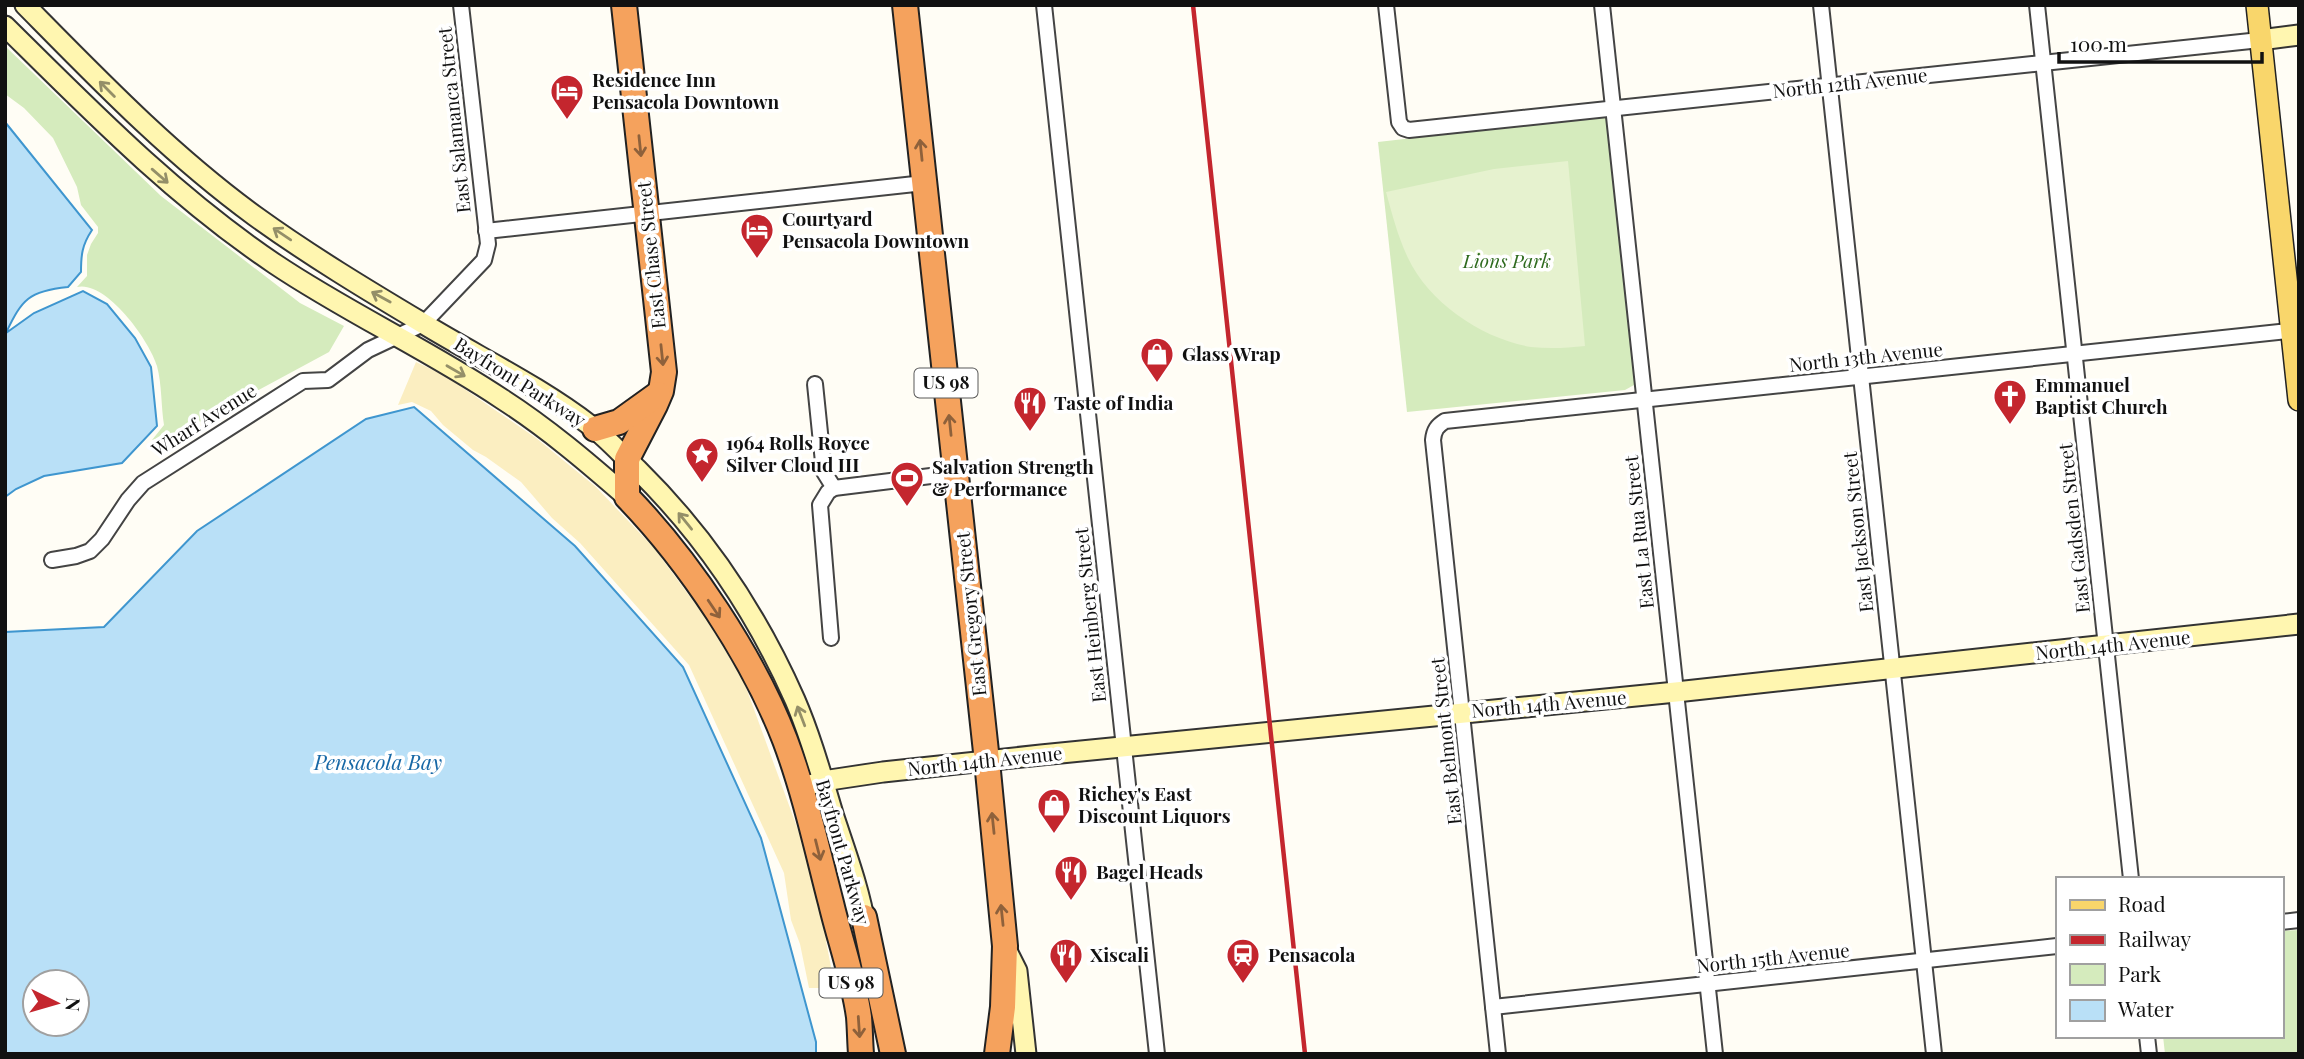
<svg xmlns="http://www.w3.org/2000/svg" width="2304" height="1059" font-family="'Playfair Display',serif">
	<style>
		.green { fill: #d5ebbd }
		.sand { fill: #fbeec1 }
		.pitch { fill: #e6f2cf }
		.water { fill: #b9e0f7; stroke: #3f96cf; stroke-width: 2; fill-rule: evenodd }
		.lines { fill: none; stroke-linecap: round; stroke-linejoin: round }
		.street-casing { stroke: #444; stroke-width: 18 }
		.secondary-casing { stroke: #333; stroke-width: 23 }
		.primary-casing { stroke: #222; stroke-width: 24 }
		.highway-casing { stroke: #222; stroke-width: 28 }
		.street { stroke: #fff; stroke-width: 14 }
		.secondary { stroke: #fff6b0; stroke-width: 19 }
		.primary { stroke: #f9d66b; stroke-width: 21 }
		.highway { stroke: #f5a25d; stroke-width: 24 }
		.rail { stroke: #c4262e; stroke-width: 4.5 }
		.oneway { stroke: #948f68 }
		.oneway2 { stroke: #8e613b }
		.labels { text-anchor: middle; stroke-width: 7; stroke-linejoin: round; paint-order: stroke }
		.shield { fill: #fff; stroke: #585858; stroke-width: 2 }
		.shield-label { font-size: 18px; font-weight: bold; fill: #111 }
		.poi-label { font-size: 19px; font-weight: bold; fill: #111; stroke: #fff; text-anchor: start }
		.street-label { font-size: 19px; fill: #111; stroke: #fff }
		.park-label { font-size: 19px; font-style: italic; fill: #2f6b1f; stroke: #fff }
		.water-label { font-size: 21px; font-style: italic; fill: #1768a6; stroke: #fff }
	</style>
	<rect width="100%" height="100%" fill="#fffdf5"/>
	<g class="green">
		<path d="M5,46L161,196L300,303L344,326L329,352L177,434L152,440L164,425C161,406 162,385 157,366C150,341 106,280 77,287L87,276V255L91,244L98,233V227L81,205L77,187L53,138L24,108L5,94Z"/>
		<polygon points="1597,117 1605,117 1608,124 1636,380 1634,385 1625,390 1407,412 1378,142"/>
		<polygon points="2299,930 2299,1054 2165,1054 2163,1036 2281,1036 2281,931"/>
	</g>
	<polygon class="sand" points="416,362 444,375 536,438 596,487 654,548 705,617 744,682 805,849 832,940 826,941 835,988 809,988 800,944 791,920 784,873 689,665 580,543 552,518 521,482 486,457 473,450 443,425 431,411 412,402 398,405"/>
	<path class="pitch" d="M1568,161L1585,346C1567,348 1549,349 1531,347C1483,339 1429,303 1408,258C1398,237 1392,214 1386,192L1494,169Z"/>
	<g class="water">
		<path d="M5,122L92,230C82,245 81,255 81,272L68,287C29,291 22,299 6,333L34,313L83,291L107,304L135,338L151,367L157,426L122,463L44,476L16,489L5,497Z"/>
		<path d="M414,407L575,546L683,667L761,838L816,1042V1054H5V632L104,627L197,531L366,419ZM35,982H77V1024H35Z"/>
	</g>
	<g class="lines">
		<defs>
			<g id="street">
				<polyline points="1044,5 1157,1054"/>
				<polyline points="1386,5 1399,122 1403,128 1409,130 2260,40"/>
				<polyline points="1602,5 1715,1054"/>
				<polyline points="1821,5 1934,1054"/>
				<polyline points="2037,5 2131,879"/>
				<polyline points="486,231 924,183"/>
				<polyline points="815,384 824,472 834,488"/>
				<polyline points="52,560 76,556 90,551 102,539 128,500 143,483 303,381 328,380 368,350 423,324 484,260 488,244 461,5"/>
				<polyline points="831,638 820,505 828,492 834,488 955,473"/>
				<polyline points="2281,922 2299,920"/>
				<polyline points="1493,1007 2057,946"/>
				<polyline points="2147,1036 2149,1054"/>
				<path d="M1498,1054L1433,440C1434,430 1437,426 1445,421L2297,330"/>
			</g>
			<g id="secondary">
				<path d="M25,5C98,79 170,154 255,216C309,255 367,290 424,324C480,358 539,386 591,426C608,439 622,455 638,470C705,536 757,614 795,700C811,737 822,777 834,817C846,853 860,891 866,929"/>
				<path d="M5,26C91,111 174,196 275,264C348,313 429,350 502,399C547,428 587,462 627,497"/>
				<polyline points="2260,40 2299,35"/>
				<polyline points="800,788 823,781 883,772 1041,755 1676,692 2299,624"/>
				<polyline points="1006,949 1017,971 1026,1054"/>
			</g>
			<polyline id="primary" points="2257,5 2299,400"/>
			<g id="highway">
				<path d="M624,5L664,372L661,391L655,405L627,459V497C689,561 753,657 785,740C805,793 817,849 831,903C840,941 854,979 859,1017C860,1029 860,1041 861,1054"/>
				<polyline points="905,5 987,761 1005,946 1003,1007 997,1054"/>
				<polyline points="595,429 619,422 658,394"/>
				<polyline points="864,917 893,1054"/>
			</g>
		</defs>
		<use href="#street" class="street-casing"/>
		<use href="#secondary" class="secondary-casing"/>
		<use href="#primary" class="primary-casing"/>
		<use href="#highway" class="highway-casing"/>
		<use href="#street" class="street"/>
		<use href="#secondary" class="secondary"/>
		<use href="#primary" class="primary"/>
		<use href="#highway" class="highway"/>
		<polyline class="rail" points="1193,5 1305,1054"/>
	</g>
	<defs><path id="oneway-shaft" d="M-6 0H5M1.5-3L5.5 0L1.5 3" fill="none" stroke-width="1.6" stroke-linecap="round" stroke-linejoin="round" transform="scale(1.75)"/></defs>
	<g class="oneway">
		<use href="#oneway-shaft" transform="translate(107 89) rotate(-135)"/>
		<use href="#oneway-shaft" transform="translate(160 176) rotate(41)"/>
		<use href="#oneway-shaft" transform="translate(282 234) rotate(-146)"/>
		<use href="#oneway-shaft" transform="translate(381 297) rotate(-151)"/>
		<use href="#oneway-shaft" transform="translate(456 371) rotate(30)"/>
		<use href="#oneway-shaft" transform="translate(685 521) rotate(-129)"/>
		<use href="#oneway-shaft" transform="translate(801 716) rotate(-111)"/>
	</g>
	<g class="oneway2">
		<use href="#oneway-shaft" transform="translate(640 146) rotate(84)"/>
		<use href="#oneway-shaft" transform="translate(921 150) rotate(-96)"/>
		<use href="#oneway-shaft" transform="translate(662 355) rotate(84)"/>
		<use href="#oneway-shaft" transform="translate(950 425) rotate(-96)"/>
		<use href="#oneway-shaft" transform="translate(714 609) rotate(56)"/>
		<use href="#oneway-shaft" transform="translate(993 823) rotate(-96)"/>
		<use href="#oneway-shaft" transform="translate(818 850) rotate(76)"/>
		<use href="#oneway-shaft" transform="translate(1002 915) rotate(-96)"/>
		<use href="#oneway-shaft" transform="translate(859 1027) rotate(86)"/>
	</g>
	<defs>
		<symbol id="hotel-pin" viewBox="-11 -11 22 30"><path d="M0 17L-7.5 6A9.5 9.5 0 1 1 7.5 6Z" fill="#c4262e" stroke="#fff"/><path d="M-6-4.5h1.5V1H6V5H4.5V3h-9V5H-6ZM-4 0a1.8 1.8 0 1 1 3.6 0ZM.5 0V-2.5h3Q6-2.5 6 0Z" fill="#fff"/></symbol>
		<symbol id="shop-pin" viewBox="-11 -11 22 30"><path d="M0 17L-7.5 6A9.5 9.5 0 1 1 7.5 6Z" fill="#c4262e" stroke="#fff"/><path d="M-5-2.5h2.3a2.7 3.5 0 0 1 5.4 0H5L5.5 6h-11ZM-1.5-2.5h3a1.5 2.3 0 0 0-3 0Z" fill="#fff"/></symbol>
		<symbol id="church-pin" viewBox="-11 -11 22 30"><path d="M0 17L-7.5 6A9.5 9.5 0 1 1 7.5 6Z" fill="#c4262e" stroke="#fff"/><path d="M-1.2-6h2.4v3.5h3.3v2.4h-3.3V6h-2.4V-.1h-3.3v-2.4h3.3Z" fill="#fff"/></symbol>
		<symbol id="restaurant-pin" viewBox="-11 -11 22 30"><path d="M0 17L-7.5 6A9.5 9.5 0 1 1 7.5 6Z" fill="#c4262e" stroke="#fff"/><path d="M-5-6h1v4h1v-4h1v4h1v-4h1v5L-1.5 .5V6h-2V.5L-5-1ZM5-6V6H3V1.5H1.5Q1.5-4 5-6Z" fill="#fff"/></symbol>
		<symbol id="sight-pin" viewBox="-11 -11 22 30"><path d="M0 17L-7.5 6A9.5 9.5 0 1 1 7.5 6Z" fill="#c4262e" stroke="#fff"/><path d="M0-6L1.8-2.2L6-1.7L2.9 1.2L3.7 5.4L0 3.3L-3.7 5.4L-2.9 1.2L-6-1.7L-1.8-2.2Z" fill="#fff"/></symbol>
		<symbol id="stadium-pin" viewBox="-11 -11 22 30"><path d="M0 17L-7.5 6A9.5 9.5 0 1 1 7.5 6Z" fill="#c4262e" stroke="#fff"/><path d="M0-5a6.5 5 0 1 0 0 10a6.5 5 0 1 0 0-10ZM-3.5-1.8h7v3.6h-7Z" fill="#fff"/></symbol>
		<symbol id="station-pin" viewBox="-11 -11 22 30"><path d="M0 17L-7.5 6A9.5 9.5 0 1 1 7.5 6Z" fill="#c4262e" stroke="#fff"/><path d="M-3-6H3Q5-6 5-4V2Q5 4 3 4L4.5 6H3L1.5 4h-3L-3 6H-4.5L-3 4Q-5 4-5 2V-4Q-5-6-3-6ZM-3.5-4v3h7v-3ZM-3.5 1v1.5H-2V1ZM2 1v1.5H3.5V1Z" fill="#fff"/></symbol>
	</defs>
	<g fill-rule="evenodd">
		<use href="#hotel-pin" x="548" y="72" width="38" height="52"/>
		<use href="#hotel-pin" x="738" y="211" width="38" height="52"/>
		<use href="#shop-pin" x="1138" y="335" width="38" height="52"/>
		<use href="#church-pin" x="1991" y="377" width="38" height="52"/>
		<use href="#restaurant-pin" x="1011" y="384" width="38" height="52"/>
		<use href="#sight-pin" x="683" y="435" width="38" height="52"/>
		<use href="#stadium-pin" x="888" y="459" width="38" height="52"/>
		<use href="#shop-pin" x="1035" y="786" width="38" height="52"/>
		<use href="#restaurant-pin" x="1052" y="853" width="38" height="52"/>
		<use href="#restaurant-pin" x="1047" y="936" width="38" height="52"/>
		<use href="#station-pin" x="1224" y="936" width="38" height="52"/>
	</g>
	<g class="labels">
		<g class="shield">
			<rect x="914.5" y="368.5" width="63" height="29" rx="5"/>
			<rect x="819.5" y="968.5" width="63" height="29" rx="5"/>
		</g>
		<g class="shield-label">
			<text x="946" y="389">US 98</text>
			<text x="851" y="989">US 98</text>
		</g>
		<g class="poi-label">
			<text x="592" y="87">Residence Inn<tspan x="592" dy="22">Pensacola Downtown</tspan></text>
			<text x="782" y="226">Courtyard<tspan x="782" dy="22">Pensacola Downtown</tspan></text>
			<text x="1182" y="361">Glass Wrap</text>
			<text x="2035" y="392">Emmanuel<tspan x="2035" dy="22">Baptist Church</tspan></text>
			<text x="1054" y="410">Taste of India</text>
			<text x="726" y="450">1964 Rolls Royce<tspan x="726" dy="22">Silver Cloud III</tspan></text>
			<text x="932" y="474">Salvation Strength<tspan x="932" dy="22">&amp; Performance</tspan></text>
			<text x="1078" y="801">Richey's East<tspan x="1078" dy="22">Discount Liquors</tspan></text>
			<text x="1096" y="879">Bagel Heads</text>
			<text x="1090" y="962">Xiscali</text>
			<text x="1268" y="962">Pensacola</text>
		</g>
		<g class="street-label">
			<text transform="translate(1850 83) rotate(-6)" y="7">North 12th Avenue</text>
			<text transform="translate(454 120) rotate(-96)" y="7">East Salamanca Street</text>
			<text transform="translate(651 255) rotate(-96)" y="7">East Chase Street</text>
			<text transform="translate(1866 357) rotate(-6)" y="7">North 13th Avenue</text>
			<text transform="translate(520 382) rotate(32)" y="7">Bayfront Parkway</text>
			<text transform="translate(204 420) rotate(-32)" y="7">Wharf Avenue</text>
			<text transform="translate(2074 528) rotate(-96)" y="7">East Gadsden Street</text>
			<text transform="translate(1639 532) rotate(-96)" y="7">East La Rua Street</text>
			<text transform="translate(1858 532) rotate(-96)" y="7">East Jackson Street</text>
			<text transform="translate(971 614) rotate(-96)" y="7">East Gregory Street</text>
			<text transform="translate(1090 615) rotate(-96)" y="7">East Heinberg Street</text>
			<text transform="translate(2113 645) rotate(-6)" y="7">North 14th Avenue</text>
			<text transform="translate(1549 704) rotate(-5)" y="7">North 14th Avenue</text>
			<text transform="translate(1446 741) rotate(-96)" y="7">East Belmont Street</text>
			<text transform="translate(985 761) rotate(-6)" y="7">North 14th Avenue</text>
			<text transform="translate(843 852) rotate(74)" y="7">Bayfront Parkway</text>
			<text transform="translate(1773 958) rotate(-6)" y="7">North 15th Avenue</text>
		</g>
		<g class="park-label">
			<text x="1507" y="268">Lions Park</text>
		</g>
		<g class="water-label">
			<text x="378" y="770">Pensacola Bay</text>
		</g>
	</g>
	<rect width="2304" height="1059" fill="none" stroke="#111111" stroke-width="14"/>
	<rect x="2056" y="877" width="228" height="161" fill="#ffffff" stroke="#a0a0a0" stroke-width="2"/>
	<rect x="2070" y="900" width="35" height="10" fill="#f9d66b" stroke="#a0a0a0" stroke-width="2"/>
	<text x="2118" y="912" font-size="21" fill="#111111">Road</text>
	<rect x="2070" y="935" width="35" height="10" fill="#c4262e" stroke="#a0a0a0" stroke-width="2"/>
	<text x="2118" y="947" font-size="21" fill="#111111">Railway</text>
	<rect x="2070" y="964" width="35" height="21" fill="#d5ebbd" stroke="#a0a0a0" stroke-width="2"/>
	<text x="2118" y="982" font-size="21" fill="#111111">Park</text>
	<rect x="2070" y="1000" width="35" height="21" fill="#b9e0f7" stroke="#a0a0a0" stroke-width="2"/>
	<text x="2118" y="1017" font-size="21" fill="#111111">Water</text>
	<g transform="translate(56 1003) rotate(95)"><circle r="33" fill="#ffffff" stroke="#a0a0a0" stroke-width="2"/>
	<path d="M0-5L12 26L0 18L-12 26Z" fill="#c4262e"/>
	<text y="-10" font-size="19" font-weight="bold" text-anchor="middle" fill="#111111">N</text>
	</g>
	<path d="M2059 52v10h203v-10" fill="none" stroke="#111111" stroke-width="3.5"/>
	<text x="2070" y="52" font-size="21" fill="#111111" stroke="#ffffff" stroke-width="5" paint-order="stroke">100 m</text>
</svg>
